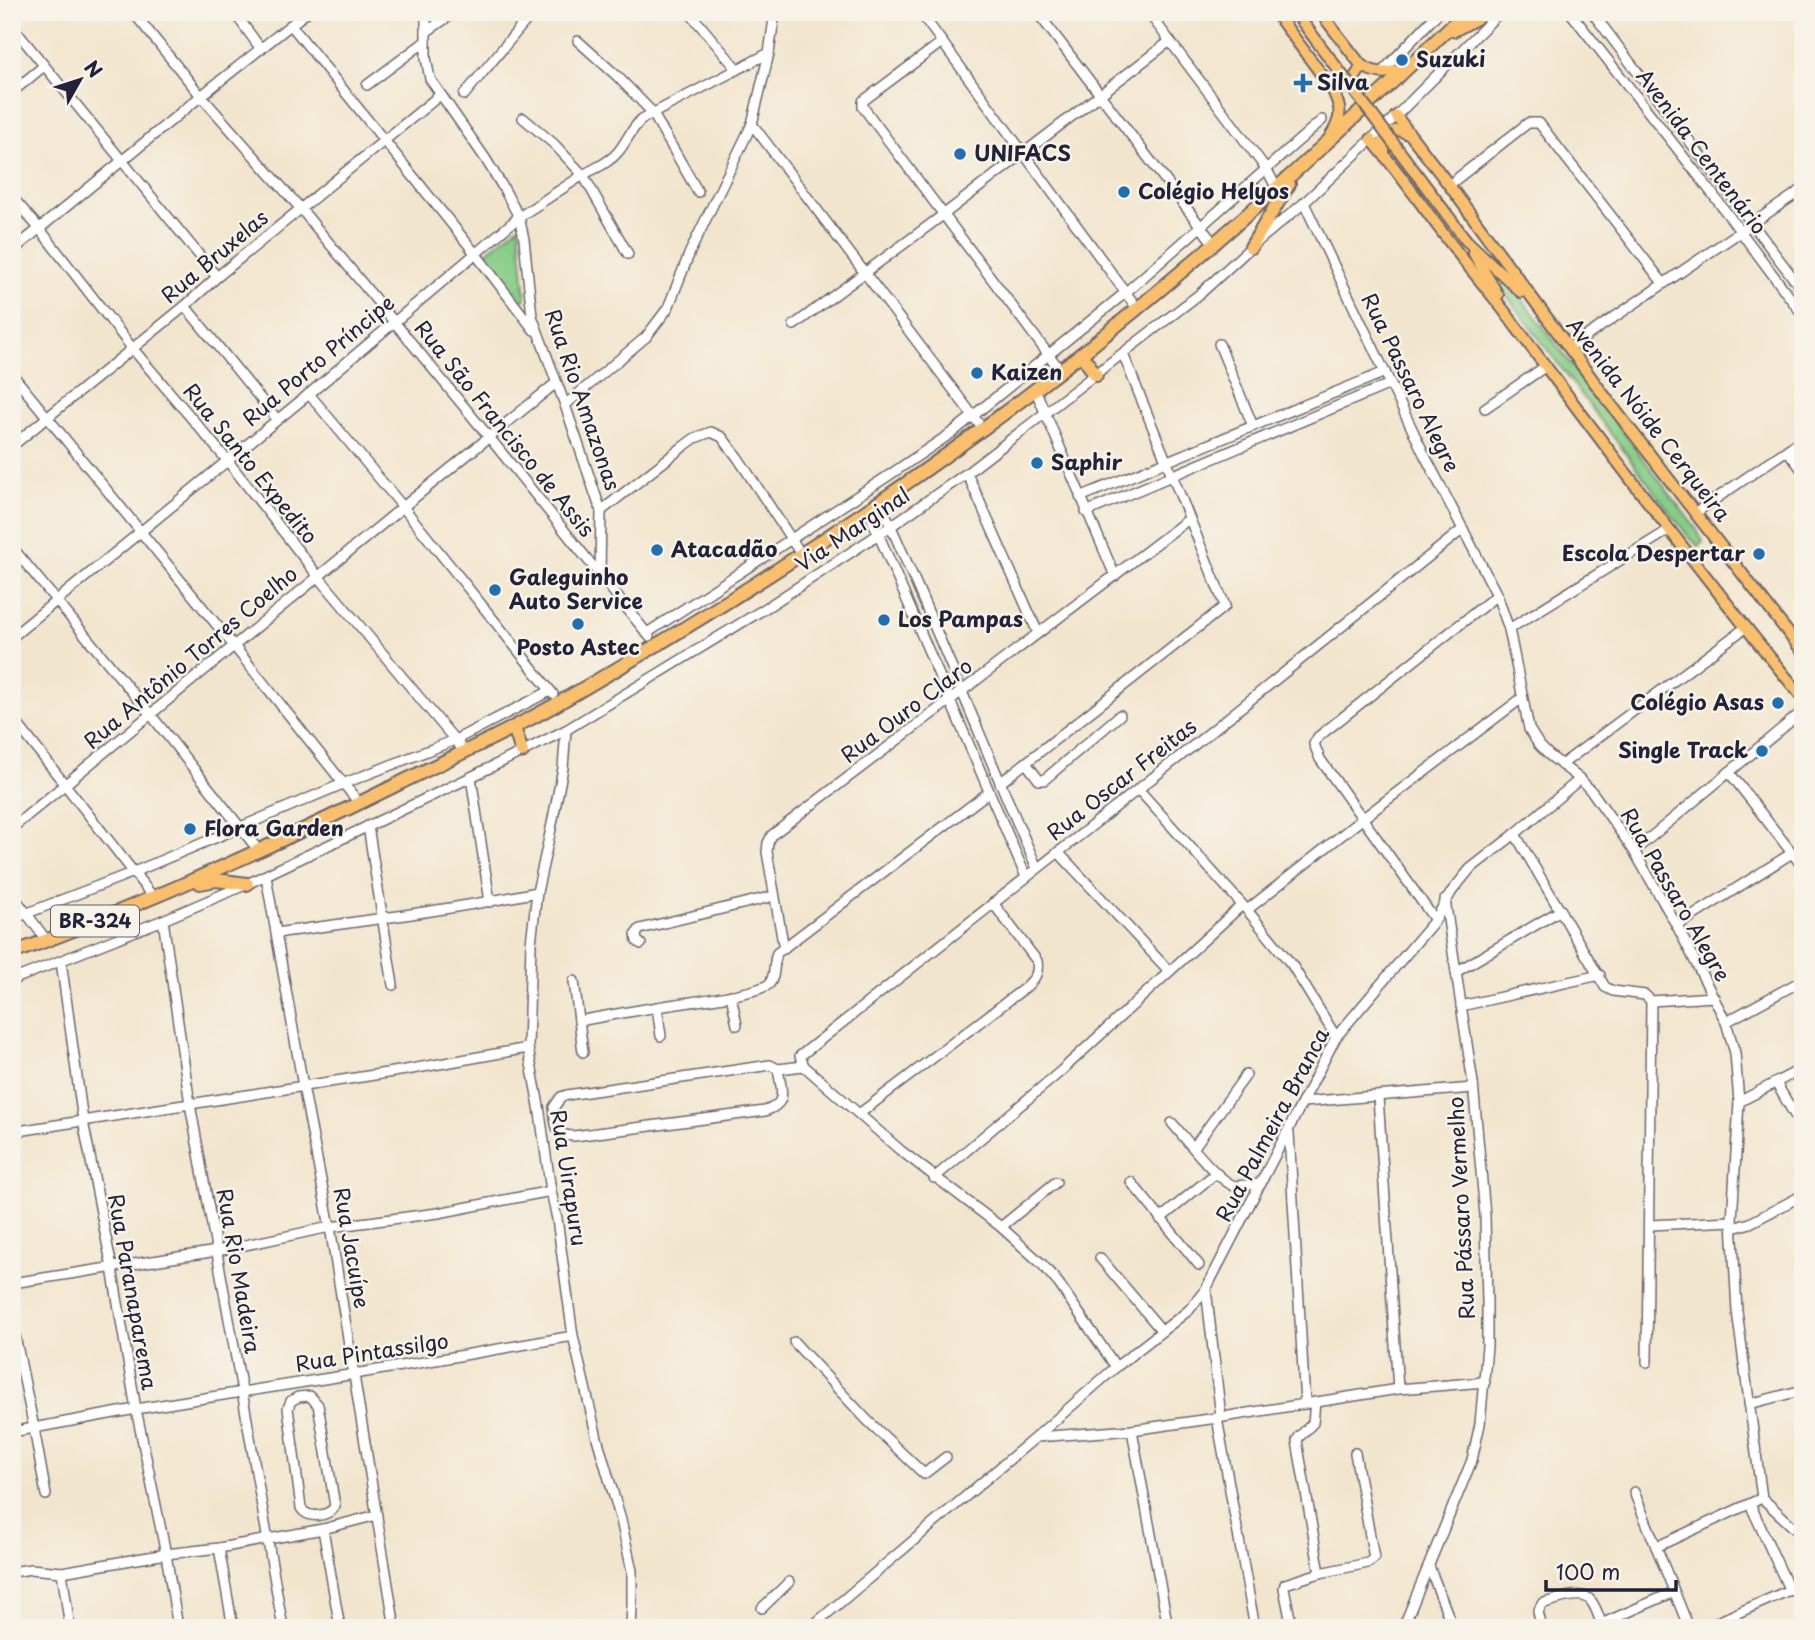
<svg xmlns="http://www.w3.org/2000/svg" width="1815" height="1640" font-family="'Playpen Sans',sans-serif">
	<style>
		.green { fill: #87cd87; stroke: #547861; stroke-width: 2 }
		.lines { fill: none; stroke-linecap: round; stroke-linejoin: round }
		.minor-casing { stroke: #6b666e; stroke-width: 12 }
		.major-casing { stroke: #6b666e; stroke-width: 14 }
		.highway-casing { stroke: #6b666e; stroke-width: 16 }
		.minor { stroke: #fff; stroke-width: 9 }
		.major { stroke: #f9bf6d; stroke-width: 10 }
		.highway { stroke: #f9bf6d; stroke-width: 12 }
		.major-bridge-casing { stroke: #6b666e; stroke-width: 14; stroke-linecap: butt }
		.major-bridge { stroke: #f9bf6d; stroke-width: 10 }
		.poi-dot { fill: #1f6fb2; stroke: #f7f3e8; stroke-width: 2.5 }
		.labels { text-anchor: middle; stroke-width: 5; stroke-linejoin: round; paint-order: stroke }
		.shield { fill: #f7f3e8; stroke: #62616f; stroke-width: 2 }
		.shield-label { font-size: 19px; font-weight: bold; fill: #22223b }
		.poi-label { font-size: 21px; font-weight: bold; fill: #22223b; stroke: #f7f3e8; text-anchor: start }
		.street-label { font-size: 21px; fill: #22223b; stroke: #f7f3e8 }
	</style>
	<rect width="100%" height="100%" fill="#f7f3e8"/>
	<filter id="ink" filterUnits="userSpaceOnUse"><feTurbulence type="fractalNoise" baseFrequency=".0143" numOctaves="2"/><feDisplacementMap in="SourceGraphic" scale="14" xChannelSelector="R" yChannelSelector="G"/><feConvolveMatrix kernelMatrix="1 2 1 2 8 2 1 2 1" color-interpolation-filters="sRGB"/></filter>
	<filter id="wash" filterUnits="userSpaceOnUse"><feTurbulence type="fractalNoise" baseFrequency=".00686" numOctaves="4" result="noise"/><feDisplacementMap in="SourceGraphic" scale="28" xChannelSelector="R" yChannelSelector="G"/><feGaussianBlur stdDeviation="1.57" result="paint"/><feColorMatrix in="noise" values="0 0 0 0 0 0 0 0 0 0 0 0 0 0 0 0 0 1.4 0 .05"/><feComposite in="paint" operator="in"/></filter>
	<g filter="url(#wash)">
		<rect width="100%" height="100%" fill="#f2e5cd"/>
		<g class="green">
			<polygon points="519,226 526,299 519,301 481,256"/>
			<polygon points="1482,257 1513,287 1697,530 1703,542 1698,546 1688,536 1504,292"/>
		</g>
	</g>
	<g filter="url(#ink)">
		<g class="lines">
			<defs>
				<g id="minor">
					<polyline points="133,12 201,96 301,209 489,437 649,636"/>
					<polyline points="234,12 261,49"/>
					<polyline points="426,12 426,58 430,79 485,158 504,189 519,217 524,239 532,316 565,405 601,511 600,575"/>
					<polyline points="689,12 737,69"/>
					<polyline points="920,12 1137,308"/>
					<polyline points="1037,12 1214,244"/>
					<polyline points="1148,12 1267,170 1277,189"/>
					<polyline points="1570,12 1705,184 1803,315"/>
					<polyline points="1592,12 1803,291"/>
					<polyline points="291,25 475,253 534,330"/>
					<polyline points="12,26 217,277"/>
					<polyline points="426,32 455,12"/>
					<polyline points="578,41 617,76 652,112 698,192"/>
					<polyline points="942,42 863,101 863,107 1060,370"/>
					<polyline points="1381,73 1439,12"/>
					<polyline points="367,85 426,41"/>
					<polyline points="12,92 44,66"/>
					<polyline points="464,95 533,12"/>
					<path d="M523,118L554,144L583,175C595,168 609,163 618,152C627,141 631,129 642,119L769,53"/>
					<polyline points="752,124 983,429"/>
					<polyline points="1449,185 1528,123 1539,123 1663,283"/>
					<polyline points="12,197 39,228 132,348 227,460 318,576 464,751"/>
					<polyline points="1304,203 1424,454 1497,595 1509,629 1529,729 1539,745 1549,755 1580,779 1593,793 1634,851 1677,926 1726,1022 1735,1053 1739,1102 1732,1221 1737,1311 1762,1498 1803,1536"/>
					<polyline points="12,251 201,96 307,12"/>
					<polyline points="185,306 277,419"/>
					<polyline points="794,325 943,215 1170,41"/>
					<polyline points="1219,344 1253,426"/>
					<polyline points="1569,348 1803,189"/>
					<polyline points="12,374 234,646 359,803"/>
					<polyline points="1035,389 1115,576"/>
					<polyline points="309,394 403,507 553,694"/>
					<polyline points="565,405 646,337 668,308 690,252 752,124 769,53 775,12"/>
					<polyline points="1485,408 1546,366"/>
					<polyline points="12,446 185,306 217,277 440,95"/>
					<polyline points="1787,450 1803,471"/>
					<polyline points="967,473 1038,633"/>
					<polyline points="1080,497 1385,372"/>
					<path d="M880,502C935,623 984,747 1037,868"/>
					<polyline points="868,510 1026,877"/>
					<polyline points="601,511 684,446 695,438 711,432 722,437 738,458 801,554"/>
					<polyline points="1086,512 1390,384"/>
					<polyline points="1695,513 1803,439"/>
					<polyline points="12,547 151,715 259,851"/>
					<polyline points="1509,629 1669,530"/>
					<polyline points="647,633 888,476 953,432 1125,293 1322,120"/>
					<polyline points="12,637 309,394 519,217 583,175 628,254"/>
					<polyline points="12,717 153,897"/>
					<polyline points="566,730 563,768 551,829 537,892 531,943 528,1048 539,1106 551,1191 557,1219 573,1336 597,1438 621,1520 632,1571 632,1606 631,1628"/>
					<polyline points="1026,763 1039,780 1044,780 1120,715"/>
					<polyline points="1561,765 1745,628"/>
					<polyline points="1729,772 1803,867"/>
					<polyline points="471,777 490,902"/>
					<polyline points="1000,783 1225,606 1123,354"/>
					<polyline points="1138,789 1247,910 1292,965 1336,1037"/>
					<polyline points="368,826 393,985"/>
					<polyline points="12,828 403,507 556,383"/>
					<polyline points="1515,834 1605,987 1613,991 1645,995 1651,1001"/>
					<polyline points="1634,851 1803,711"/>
					<polyline points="1058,852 1169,971"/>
					<polyline points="266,876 303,1086 330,1227 395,1628"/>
					<polyline points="12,894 47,941"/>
					<polyline points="1247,910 1362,819 1522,698"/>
					<polyline points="12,919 134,872 345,783 455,740 550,691"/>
					<polyline points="163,920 190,1104 242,1391 283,1628"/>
					<polyline points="1435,920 1320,759 1314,744 1318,737 1497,595"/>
					<polyline points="1677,926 1792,853"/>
					<path d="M276,933C363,921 450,910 537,892"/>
					<polyline points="641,944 637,941 636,934 640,929 644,928 774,896"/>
					<polyline points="784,949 767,852 768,843 772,835 1189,519"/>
					<polyline points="61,961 83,1121 112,1268 136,1409 166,1554 178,1628"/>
					<polyline points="1456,972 1561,910"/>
					<polyline points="12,980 163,920 247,884 471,777 566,730 769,606 891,526 967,473 1201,293 1251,247 1304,203 1396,116 1500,12"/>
					<polyline points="574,981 583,1052"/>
					<polyline points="731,995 737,1025"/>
					<polyline points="1651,1001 1714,997"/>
					<polyline points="1461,1006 1600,975"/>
					<polyline points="657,1007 661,1036"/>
					<path d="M579,1021C605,1016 632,1011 658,1007C679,1003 756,995 769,984C776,977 773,962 777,953L989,792"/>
					<polyline points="1726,1022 1803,980"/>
					<path d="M770,1065L778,1069C781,1090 789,1103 765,1111L574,1136C553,1136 556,1123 554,1107L561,1097L567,1095Z"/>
					<polyline points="778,1069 804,1066"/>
					<polyline points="1776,1083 1803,1129"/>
					<polyline points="1378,1097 1398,1389"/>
					<polyline points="1303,1102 1473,1088"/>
					<polyline points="1739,1102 1803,1068"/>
					<path d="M859,1114L1026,987C1035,978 1039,974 1037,961L993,903"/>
					<path d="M1172,1123C1187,1140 1215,1178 1234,1186L1261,1184"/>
					<polyline points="12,1132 406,1070 528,1048"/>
					<polyline points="1289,1133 1305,1404"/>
					<polyline points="1194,1147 1246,1075"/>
					<polyline points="934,1178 1061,1071 1242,905"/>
					<polyline points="1131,1182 1199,1265"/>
					<polyline points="1160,1219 1216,1173"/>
					<polyline points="1650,1225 1732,1221"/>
					<polyline points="1001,1227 1056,1182"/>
					<polyline points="1733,1228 1750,1223 1803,1195"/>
					<polyline points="1100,1258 1162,1331"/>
					<polyline points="12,1283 217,1251 330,1227 438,1213 551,1191"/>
					<polyline points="1206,1289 1221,1417"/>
					<polyline points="12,1321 34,1428 46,1495"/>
					<polyline points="794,1342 867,1420 924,1474 946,1457"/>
					<polyline points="1647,1362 1651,1001"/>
					<polyline points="1116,1367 1059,1284 1042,1264 1001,1227 900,1150 804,1066 800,1056 1193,746 1463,529"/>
					<path d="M310,1396L318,1405L335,1506C330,1516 308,1520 301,1508L288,1408L291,1401L298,1397Z"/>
					<polyline points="1315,1402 1313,1423 1299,1437 1297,1441 1320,1573"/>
					<polyline points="1749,1404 1803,1390"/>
					<polyline points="1217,1418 1255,1628"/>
					<polyline points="1132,1430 1168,1628"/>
					<polyline points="12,1432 136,1409 355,1374 573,1336"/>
					<polyline points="1036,1437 1132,1430 1217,1418 1398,1389 1485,1382"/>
					<polyline points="1634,1492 1689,1628"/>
					<polyline points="1750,1504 1790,1591"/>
					<polyline points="323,1529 340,1628"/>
					<polyline points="1656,1547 1762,1498"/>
					<polyline points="219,1548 233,1628"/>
					<polyline points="1429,1566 1453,1628"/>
					<polyline points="12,1572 31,1569 62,1572 166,1554 219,1548 323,1529 377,1515"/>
					<polyline points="62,1572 70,1628"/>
					<polyline points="762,1608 789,1582"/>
					<polyline points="1601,1624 1674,1592"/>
					<polyline points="810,1628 1036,1437 1116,1367 1189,1310 1206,1289 1336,1037 1435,920 1452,891 1470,869 1515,834 1580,779"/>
					<polyline points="1292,1628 1284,1588 1285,1584 1320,1573 1368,1563 1374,1558 1355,1453"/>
					<polyline points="1403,1628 1472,1460 1480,1424 1487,1346 1487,1302 1485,1215 1473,1083 1445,900"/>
					<path d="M1542,1628L1538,1612L1542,1604C1554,1600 1583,1589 1591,1601C1597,1608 1599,1619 1603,1628"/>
					<polyline points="1704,1628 1803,1584"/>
				</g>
				<g id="major">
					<path d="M1275,12L1331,87C1342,108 1343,117 1330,137"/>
					<path d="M1320,12L1361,65C1376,75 1392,75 1408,65"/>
					<path d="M1331,87C1346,86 1357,80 1361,65"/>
					<polyline points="1396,116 1449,185 1609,402 1803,652"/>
					<path d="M1371,139C1401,174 1427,213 1455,249C1474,274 1495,298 1514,324C1608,450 1703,576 1803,698"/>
					<polyline points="1384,154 1384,139 1387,133 1399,130 1410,135"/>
					<polyline points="1466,240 1521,292"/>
					<polyline points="1473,252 1498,295"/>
				</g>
				<g id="highway">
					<polyline points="1454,30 1487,12"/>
					<polyline points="1251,247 1289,184"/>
					<polyline points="1081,354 1096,375"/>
					<polyline points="514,727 522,752"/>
					<polyline points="200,883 216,880 247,884"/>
					<path d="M12,953C67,934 121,911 175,888C250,855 324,821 398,784C452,757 509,732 562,701C706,618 847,528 981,430C1102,342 1216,245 1325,144C1372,101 1420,58 1465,12"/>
				</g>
			</defs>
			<use href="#minor" class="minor-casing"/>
			<use href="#major" class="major-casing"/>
			<use href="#highway" class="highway-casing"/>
			<use href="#minor" class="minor"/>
			<use href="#major" class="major"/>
			<use href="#highway" class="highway"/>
			<defs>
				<polyline id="major-bridge" points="1295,12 1466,240"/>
			</defs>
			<use href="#major-bridge" class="major-bridge-casing"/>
			<use href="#major-bridge" class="major-bridge"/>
		</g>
	</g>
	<g class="poi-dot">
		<circle cx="1402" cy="60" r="7"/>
		<path d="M1299.5 72.5h7v7h7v7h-7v7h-7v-7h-7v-7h7z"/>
		<circle cx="960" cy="154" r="7"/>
		<circle cx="1124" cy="192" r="7"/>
		<circle cx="977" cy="373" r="7"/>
		<circle cx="1037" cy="463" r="7"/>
		<circle cx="657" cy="550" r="7"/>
		<circle cx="1759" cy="554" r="7"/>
		<circle cx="495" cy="590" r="7"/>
		<circle cx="884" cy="620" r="7"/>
		<circle cx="578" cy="624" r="7"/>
		<circle cx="1778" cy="703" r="7"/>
		<circle cx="1762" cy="751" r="7"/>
		<circle cx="190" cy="829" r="7"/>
	</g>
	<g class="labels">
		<rect class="shield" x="51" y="905.5" width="88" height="31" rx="5"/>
		<g class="shield-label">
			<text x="95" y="928">BR-324</text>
		</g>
		<g class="poi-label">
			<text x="1416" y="67">Suzuki</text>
			<text x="1317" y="90">Silva</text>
			<text x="974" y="161">UNIFACS</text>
			<text x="1138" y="199">Colégio Helyos</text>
			<text x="991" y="380">Kaizen</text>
			<text x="1051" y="470">Saphir</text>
			<text x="671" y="557">Atacadão</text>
			<text x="1745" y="561" text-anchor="end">Escola Despertar</text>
			<text x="509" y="585">Galeguinho<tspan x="509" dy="24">Auto Service</tspan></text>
			<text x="898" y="627">Los Pampas</text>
			<text x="578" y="655" text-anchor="middle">Posto Astec</text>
			<text x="1764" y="710" text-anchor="end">Colégio Asas</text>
			<text x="1748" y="758" text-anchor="end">Single Track</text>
			<text x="204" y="836">Flora Garden</text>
		</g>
		<g class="street-label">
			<text transform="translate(1701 152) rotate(53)" y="7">Avenida Centenário</text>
			<text transform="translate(215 257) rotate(-40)" y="7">Rua Bruxelas</text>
			<text transform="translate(319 361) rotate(-40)" y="7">Rua Porto Príncipe</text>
			<text transform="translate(1410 383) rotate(64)" y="7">Rua Passaro Alegre</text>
			<text transform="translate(582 400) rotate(71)" y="7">Rua Rio Amazonas</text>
			<text transform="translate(1648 420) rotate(52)" y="7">Avenida Nóide Cerqueira</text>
			<text transform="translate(504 429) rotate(51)" y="7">Rua São Francisco de Assis</text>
			<text transform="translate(250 464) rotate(51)" y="7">Rua Santo Expedito</text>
			<text transform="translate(853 530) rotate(-34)" y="7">Via Marginal</text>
			<text transform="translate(191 658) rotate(-40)" y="7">Rua Antônio Torres Coelho</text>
			<text transform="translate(907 711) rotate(-37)" y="7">Rua Ouro Claro</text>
			<text transform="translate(1122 780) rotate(-38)" y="7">Rua Oscar Freitas</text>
			<text transform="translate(1675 895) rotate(60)" y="7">Rua Passaro Alegre</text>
			<text transform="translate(1273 1125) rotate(-62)" y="7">Rua Palmeira Branca</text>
			<text transform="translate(568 1178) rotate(81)" y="7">Rua Uirapuru</text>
			<text transform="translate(1462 1208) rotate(-93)" y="7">Rua Pássaro Vermelho</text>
			<text transform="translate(351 1248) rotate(80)" y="7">Rua Jacuípe</text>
			<text transform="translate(238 1271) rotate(80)" y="7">Rua Rio Madeira</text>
			<text transform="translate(132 1292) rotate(80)" y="7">Rua Paranaparema</text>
			<text transform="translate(372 1353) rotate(-9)" y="7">Rua Pintassilgo</text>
		</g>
	</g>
	<rect width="1815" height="1640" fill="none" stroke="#f7f3e8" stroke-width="42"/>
	<g transform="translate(80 80) rotate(51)" stroke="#f7f3e8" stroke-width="5" paint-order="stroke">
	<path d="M0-5L12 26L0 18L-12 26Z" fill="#22223b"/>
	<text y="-10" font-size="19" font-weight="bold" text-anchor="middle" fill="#22223b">N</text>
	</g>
	<path d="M1546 1580v10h130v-10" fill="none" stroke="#22223b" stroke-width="3.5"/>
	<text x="1556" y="1580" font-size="21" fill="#22223b" stroke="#f7f3e8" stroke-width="5" paint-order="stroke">100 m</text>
</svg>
